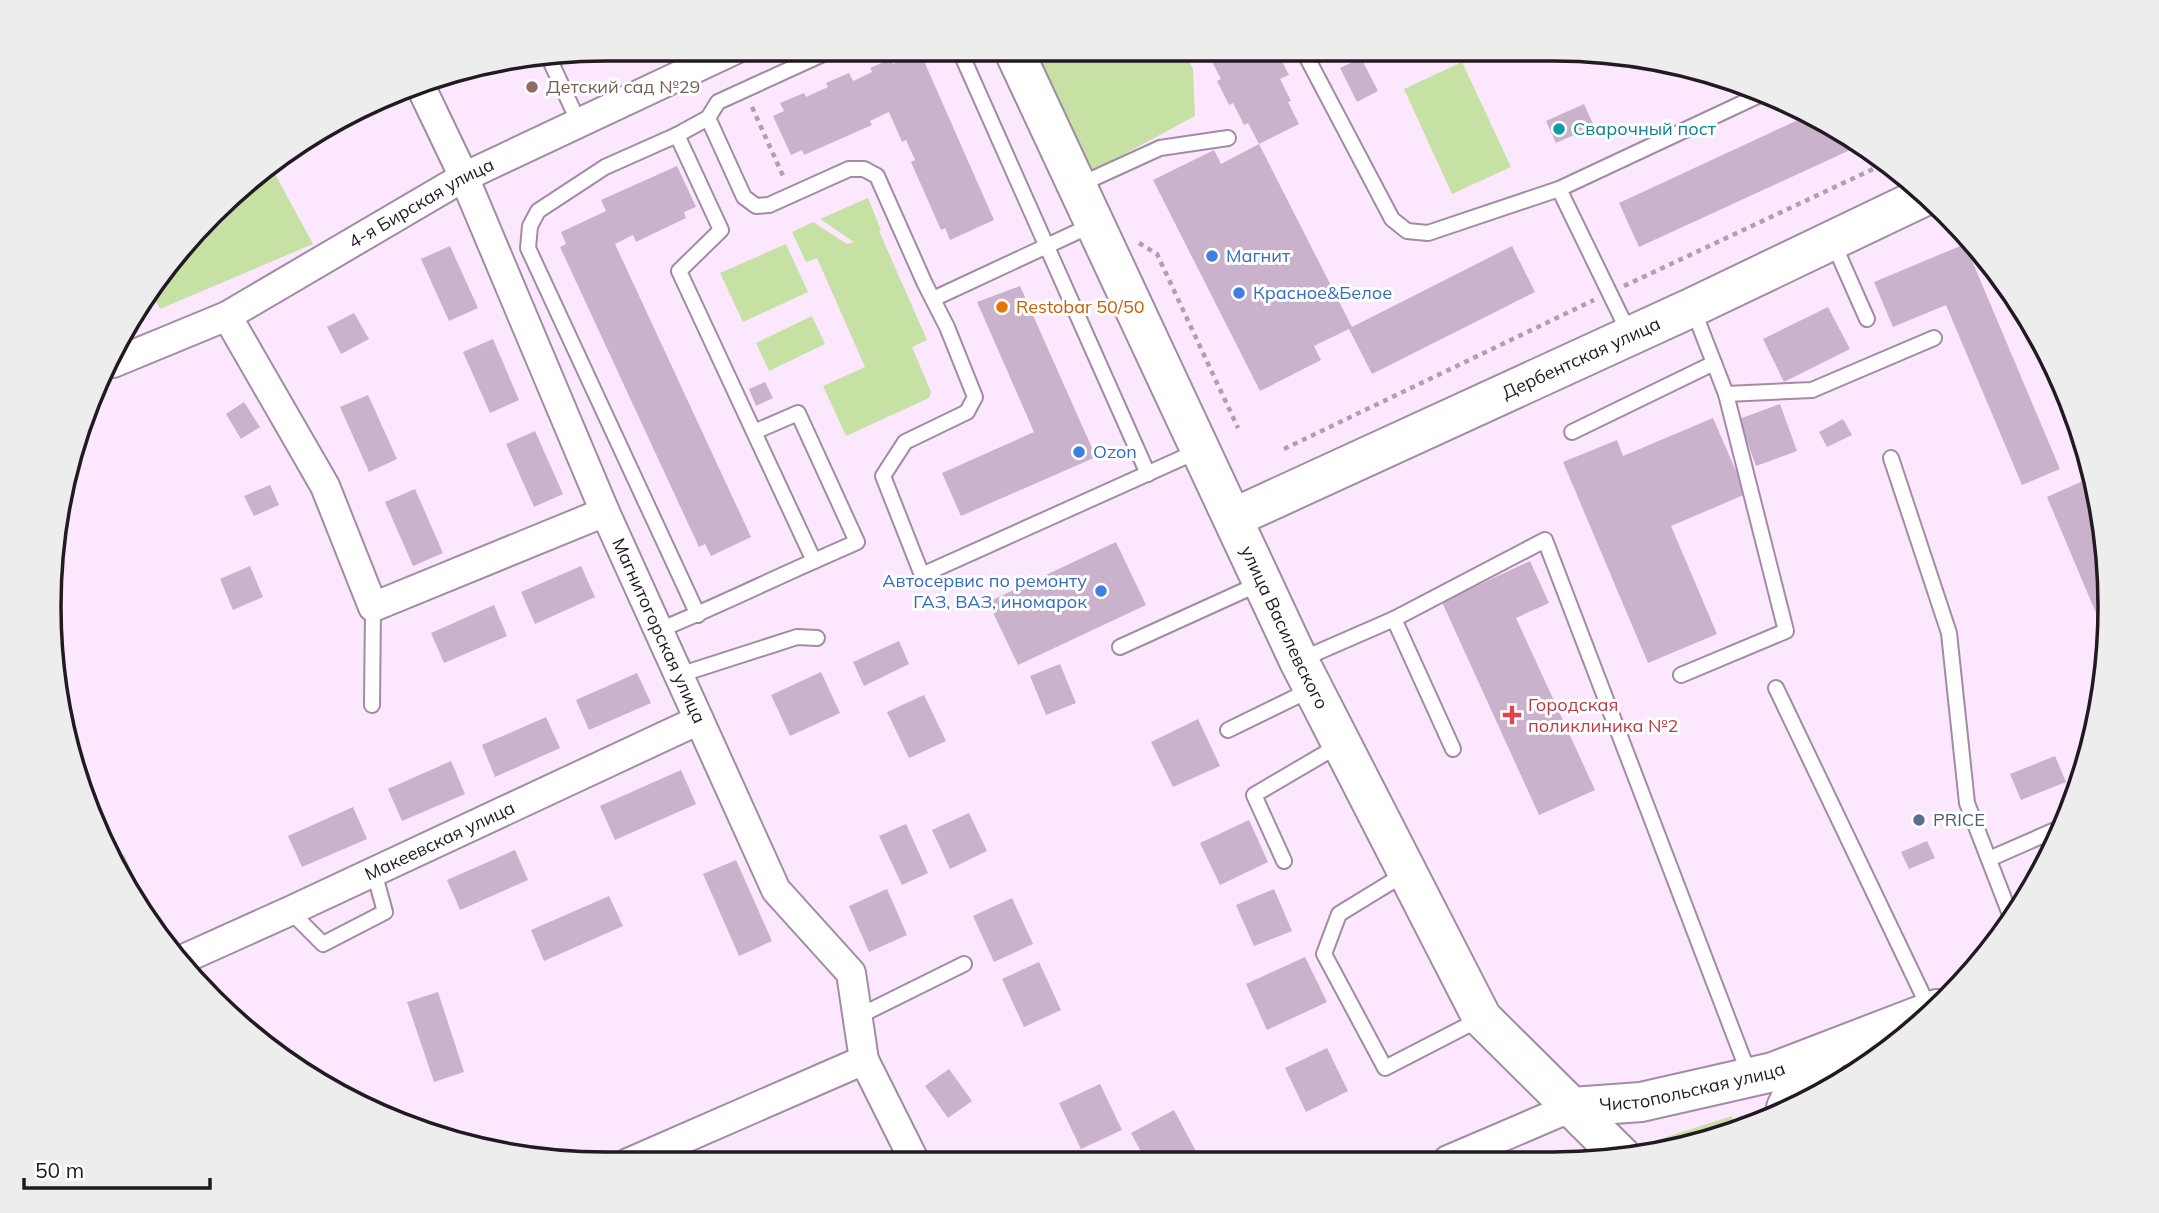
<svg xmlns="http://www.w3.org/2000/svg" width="2159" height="1213" font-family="Mulish,sans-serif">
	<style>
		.green { fill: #c7e0a4 }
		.building { fill: #cab2cc }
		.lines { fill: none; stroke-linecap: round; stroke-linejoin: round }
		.lane-casing { stroke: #a28ba4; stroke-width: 18 }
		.street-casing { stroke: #a28ba4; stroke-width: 32 }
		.secondary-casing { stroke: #a28ba4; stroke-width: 42 }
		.path { stroke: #af9fb1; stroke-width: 4.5; stroke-dasharray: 5 5; stroke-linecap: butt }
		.lane { stroke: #fff; stroke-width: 14 }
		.street { stroke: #fff; stroke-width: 28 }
		.secondary { stroke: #fff; stroke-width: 38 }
		.education-dot { fill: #8d6e63; stroke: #fff; stroke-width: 2.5 }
		.culture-dot { fill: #0f9aa8; stroke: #fff; stroke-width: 2.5 }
		.shop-dot { fill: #3f7fe0; stroke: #fff; stroke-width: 2.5 }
		.food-dot { fill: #e8710a; stroke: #fff; stroke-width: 2.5 }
		.health-dot { fill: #e0444e; stroke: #fff; stroke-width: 2.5 }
		.service-dot { fill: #5c6f8a; stroke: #fff; stroke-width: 2.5 }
		.labels { text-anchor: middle; stroke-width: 6; stroke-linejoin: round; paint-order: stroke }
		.education-label { font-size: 18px; fill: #785e54; stroke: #fff; text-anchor: start }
		.culture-label { font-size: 18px; fill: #0d838f; stroke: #fff; text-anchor: start }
		.street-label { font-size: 18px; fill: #221923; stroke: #fff }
		.shop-label { font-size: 18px; fill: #366cbe; stroke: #fff; text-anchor: start }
		.food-label { font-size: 18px; fill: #c56008; stroke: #fff; text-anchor: start }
		.health-label { font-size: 18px; fill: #be3a42; stroke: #fff; text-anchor: start }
		.service-label { font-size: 18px; fill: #4e5e75; stroke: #fff; text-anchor: start }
		.rim { fill: none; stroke: #221923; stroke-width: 3.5 }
	</style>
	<rect width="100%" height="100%" fill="#fce8fe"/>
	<g class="green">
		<polygon points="1031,50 1183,50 1193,69 1195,116 1093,171"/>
		<polygon points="1462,62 1511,167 1452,194 1404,89"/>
		<polygon points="269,163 313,244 160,309 150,289"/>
		<polygon points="868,198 881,230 879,231 927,340 912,347 931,392 929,398 846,436 823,386 865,367 817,258 806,262 792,232 813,222 847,244 854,242 820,219"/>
		<polygon points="786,244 808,292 743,322 720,273"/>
		<polygon points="812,316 825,344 769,371 756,343"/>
		<polygon points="1732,1116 1736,1132 1732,1134 1644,1155 1635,1147"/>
	</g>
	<g class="building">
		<polygon points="1211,50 1265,50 1268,55 1277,51 1289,75 1280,79 1291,101 1288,102 1299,124 1259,144 1248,123 1244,125 1233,103 1229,105 1217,81 1221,79 1210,58 1214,56"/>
		<polygon points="920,52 994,220 950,240 945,228 941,230 911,162 915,160 906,140 902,142 889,112 870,121 872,125 804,155 802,150 791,155 773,116 784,111 780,103 804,93 806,97 828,87 826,83 849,73 853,81 872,72 870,68 891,59 893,64"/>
		<polygon points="1361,58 1378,91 1357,102 1340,68"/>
		<polygon points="1584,104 1594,126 1556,143 1546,121"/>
		<polygon points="1811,114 1832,124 1861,145 1639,247 1619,203"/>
		<polygon points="1259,144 1352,327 1512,246 1535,292 1372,374 1349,329 1314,346 1321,360 1260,391 1153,180 1214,150 1221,164"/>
		<polygon points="677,166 696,207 684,212 686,218 636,242 633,235 615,244 751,537 711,556 705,544 699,547 560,247 566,244 561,232 606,211 601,200"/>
		<polygon points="1965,244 2060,469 2022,485 1946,305 1893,327 1874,282"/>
		<polygon points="450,246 478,308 449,321 421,259"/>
		<polygon points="1020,286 1096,457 961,516 942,473 1034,432 977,302"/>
		<polygon points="1828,307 1850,349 1784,382 1763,339"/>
		<polygon points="354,313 369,339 341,354 327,327"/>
		<polygon points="493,339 519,400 490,413 463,352"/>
		<polygon points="765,382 773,398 756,406 749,389"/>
		<polygon points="368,395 397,459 369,472 340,407"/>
		<polygon points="244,402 260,427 241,439 226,414"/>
		<polygon points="1780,404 1797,451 1756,466 1739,419"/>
		<polygon points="1713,418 1746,494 1671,526 1717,634 1648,663 1563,462 1617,440 1623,456"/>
		<polygon points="1843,419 1852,435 1827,447 1819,432"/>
		<polygon points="535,431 563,494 534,507 506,444"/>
		<polygon points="2085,480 2099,511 2109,570 2107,639 2047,497"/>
		<polygon points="270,485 279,505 254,516 244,496"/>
		<polygon points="415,489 443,553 413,566 385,502"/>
		<polygon points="1116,542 1146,605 1018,665 988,602"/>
		<polygon points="1530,561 1549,603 1516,618 1595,790 1539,815 1442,602"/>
		<polygon points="250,566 263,597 233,610 220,579"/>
		<polygon points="581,566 595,597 535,624 521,592"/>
		<polygon points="494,605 507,636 444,663 431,633"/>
		<polygon points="899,641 909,664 864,686 853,662"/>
		<polygon points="1060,664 1076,703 1046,715 1030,676"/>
		<polygon points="821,672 840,713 790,736 771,695"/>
		<polygon points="637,673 651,703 589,730 576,700"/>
		<polygon points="924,695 946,741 909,758 887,712"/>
		<polygon points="546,717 560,748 495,777 482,745"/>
		<polygon points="1198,719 1220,766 1173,787 1151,742"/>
		<polygon points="2055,756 2066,782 2021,800 2010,774"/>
		<polygon points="451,761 465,794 402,821 388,789"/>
		<polygon points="681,770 696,804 615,840 600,806"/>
		<polygon points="353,807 367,839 302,867 288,836"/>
		<polygon points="969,813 987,851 950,869 932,830"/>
		<polygon points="1249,820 1268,862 1220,885 1200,843"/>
		<polygon points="906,824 928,873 902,885 879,836"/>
		<polygon points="1927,841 1935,858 1909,869 1901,852"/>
		<polygon points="515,850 528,880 460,910 447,880"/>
		<polygon points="124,855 137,884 133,886 116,859"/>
		<polygon points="736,860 772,941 739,956 703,874"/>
		<polygon points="887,889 907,935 869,952 849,906"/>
		<polygon points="1274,889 1292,931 1254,946 1236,905"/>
		<polygon points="609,896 623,926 544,961 531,930"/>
		<polygon points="1012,898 1033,944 994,962 973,916"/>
		<polygon points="1305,957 1327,1002 1267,1030 1246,984"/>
		<polygon points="1039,962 1061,1010 1024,1027 1002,979"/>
		<polygon points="438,992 464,1072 434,1082 407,1002"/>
		<polygon points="1327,1048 1348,1091 1306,1112 1285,1068"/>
		<polygon points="949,1069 972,1101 948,1118 925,1086"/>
		<polygon points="1100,1084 1122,1130 1081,1149 1059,1103"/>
		<polygon points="1174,1110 1201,1161 1146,1161 1131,1133"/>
	</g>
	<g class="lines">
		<defs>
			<g id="lane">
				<polyline points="959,49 1148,474"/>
				<polyline points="1303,50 1392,219 1407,231 1428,233 1559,189 1764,93"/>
				<polyline points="549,58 579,123"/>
				<polyline points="708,118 744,197 756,206 769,205 849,169 864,169 877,176 925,284 947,327 975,397 967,412 905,442 883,476 922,575 1200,450"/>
				<polyline points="677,135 605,167 538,211 530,226 528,248 698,615"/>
				<polyline points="1079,185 1160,148 1228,138"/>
				<polyline points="1559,189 1630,335"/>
				<polyline points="1832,240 1867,319"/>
				<polyline points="933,299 1094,224"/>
				<polyline points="1726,394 1812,390 1934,338"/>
				<polyline points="754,432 798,413 857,542 814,561"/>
				<polyline points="1572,432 1714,363"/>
				<polyline points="1891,458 1949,633 1967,803 2011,917"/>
				<polyline points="1394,619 1453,749"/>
				<path d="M659,630C711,609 762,584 814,561L679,271L721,230L677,135L708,118L718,102L834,49"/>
				<polyline points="1120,647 1263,582"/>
				<polyline points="1300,660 1394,619 1545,540 1749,1074"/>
				<polyline points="679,675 797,637 817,638"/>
				<polyline points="1681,675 1786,631 1726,394 1693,309"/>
				<polyline points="1776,688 1930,1010"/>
				<polyline points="372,705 373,607"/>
				<polyline points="1228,730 1312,689"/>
				<polyline points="1989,859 2062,827"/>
				<polyline points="1284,861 1254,795 1341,744"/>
				<polyline points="1406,873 1339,914 1324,954 1385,1068 1480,1019"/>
				<polyline points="290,911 323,944 385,912 374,872"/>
				<polyline points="859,1016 964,964"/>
			</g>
			<g id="street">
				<path id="s1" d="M419,83L464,177L605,512L776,890L851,973L864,1060L915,1162"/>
				<polyline points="227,316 325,486 373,607 605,512"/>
				<path id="s2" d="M113,363L227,316L464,177L736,49"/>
				<path id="s3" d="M179,961L290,911L699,720"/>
				<polyline points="1448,1160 1572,1107"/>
				<polyline points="628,1163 864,1060"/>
			</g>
			<g id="secondary">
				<path id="s4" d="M1013,49L1299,661L1482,1018L1624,1159"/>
				<path id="s5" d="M1233,518L1693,307L1927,195"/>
				<path id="s6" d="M1572,1107L1641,1102L1773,1072L1937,1009"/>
				<polyline points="1786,1108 1796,1087 1827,1055"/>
			</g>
		</defs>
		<use href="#lane" class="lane-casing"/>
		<use href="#street" class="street-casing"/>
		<use href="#secondary" class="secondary-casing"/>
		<g class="path">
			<polyline points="752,107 784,178"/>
			<polyline points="1139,243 1157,254 1238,428"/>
			<polyline points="1624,286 1886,163"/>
			<polyline points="1284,449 1594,300"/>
		</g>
		<use href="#lane" class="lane"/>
		<use href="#street" class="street"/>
		<use href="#secondary" class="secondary"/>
	</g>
	<circle class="education-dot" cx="532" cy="87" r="7"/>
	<circle class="culture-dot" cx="1559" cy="129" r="7"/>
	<g class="shop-dot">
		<circle cx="1212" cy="256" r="7"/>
		<circle cx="1239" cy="293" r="7"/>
		<circle cx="1079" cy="452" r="7"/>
		<circle cx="1101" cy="591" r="7"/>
	</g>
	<circle class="food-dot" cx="1002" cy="307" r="7"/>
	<path class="health-dot" d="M1508.5 704.5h7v7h7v7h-7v7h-7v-7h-7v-7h7z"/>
	<circle class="service-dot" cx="1919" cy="820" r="7"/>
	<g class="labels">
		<g class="education-label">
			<text x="546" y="93">Детский сад №29</text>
		</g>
		<g class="culture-label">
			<text x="1573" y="135">Сварочный пост</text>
		</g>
		<g class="street-label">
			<text dy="6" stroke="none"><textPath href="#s2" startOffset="348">4-я Бирская улица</textPath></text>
			<text dy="6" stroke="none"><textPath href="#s5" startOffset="383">Дербентская улица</textPath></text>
			<text dy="6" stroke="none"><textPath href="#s4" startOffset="639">улица Василевского</textPath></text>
			<text dy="6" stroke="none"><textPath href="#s1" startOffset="598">Магнитогорская улица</textPath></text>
			<text dy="6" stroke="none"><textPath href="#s3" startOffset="287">Макеевская улица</textPath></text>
			<text dy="6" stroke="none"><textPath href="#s6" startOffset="122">Чистопольская улица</textPath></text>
		</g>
		<g class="shop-label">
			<text x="1226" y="262">Магнит</text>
			<text x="1253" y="299">Красное&amp;Белое</text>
			<text x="1093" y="458">Ozon</text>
			<text x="1087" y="587" text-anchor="end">Автосервис по ремонту<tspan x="1087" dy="21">ГАЗ, ВАЗ, иномарок</tspan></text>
		</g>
		<g class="food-label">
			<text x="1016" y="313">Restobar 50/50</text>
		</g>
		<g class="health-label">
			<text x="1528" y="711">Городская<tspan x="1528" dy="21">поликлиника №2</tspan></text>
		</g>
		<g class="service-label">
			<text x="1933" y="826">PRICE</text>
		</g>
	</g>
	<path d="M0 0H2159V1213H0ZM606 61H1553A545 545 0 0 1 2098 606V607A545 545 0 0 1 1553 1152H606A545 545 0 0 1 61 607V606A545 545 0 0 1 606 61Z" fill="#ededed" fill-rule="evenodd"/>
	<path class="rim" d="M606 61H1553A545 545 0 0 1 2098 606V607A545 545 0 0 1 1553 1152H606A545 545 0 0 1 61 607V606A545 545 0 0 1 606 61Z"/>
	<path d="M24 1178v10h186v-10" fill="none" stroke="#221923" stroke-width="3.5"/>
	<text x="35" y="1178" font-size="21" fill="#221923" stroke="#ffffff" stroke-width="5" paint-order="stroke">50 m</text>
</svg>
